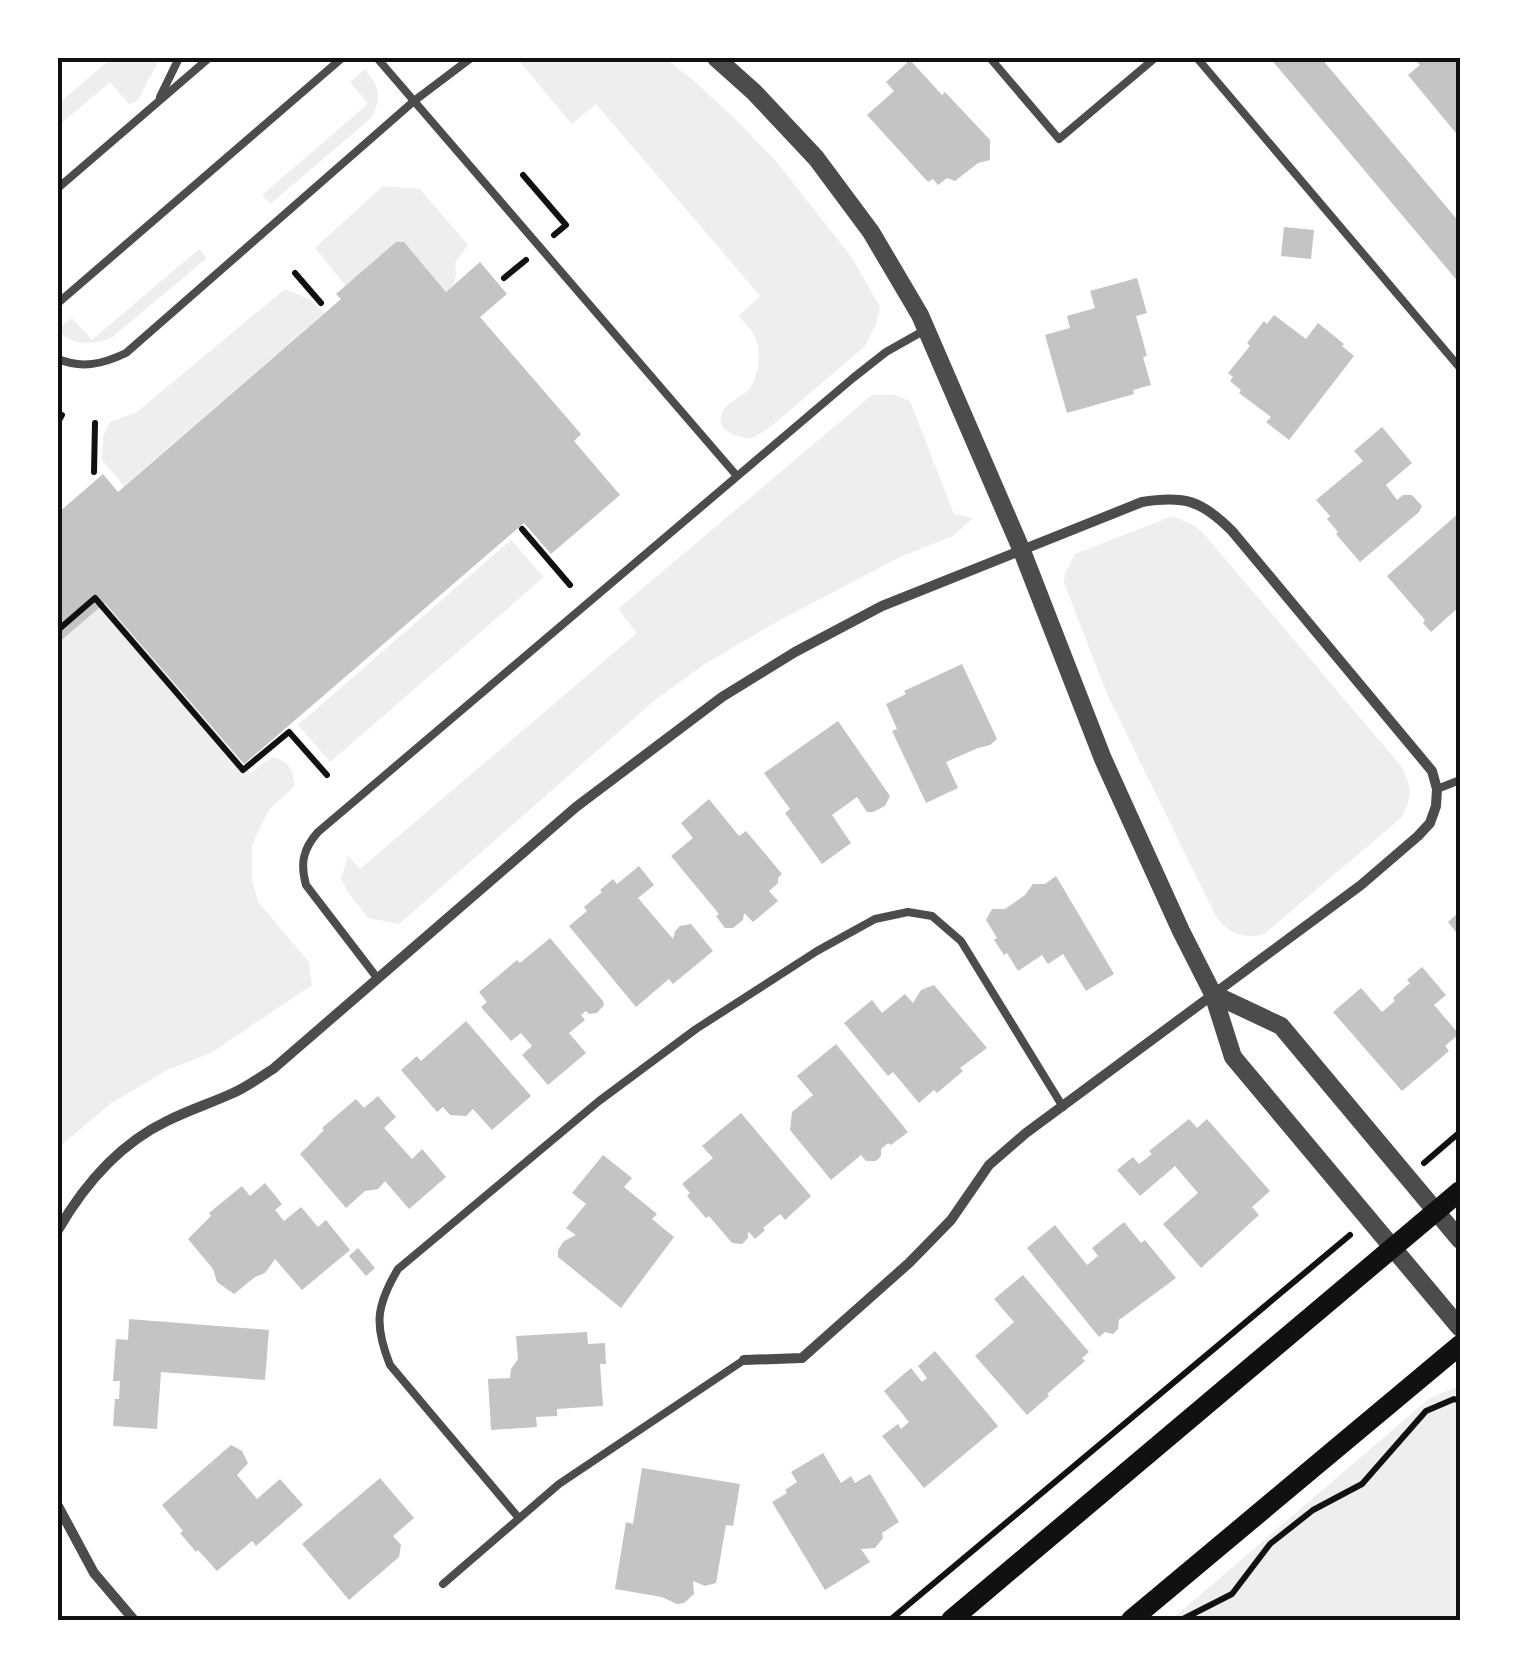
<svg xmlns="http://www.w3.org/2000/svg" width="1518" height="1678" font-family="'Varela Round',sans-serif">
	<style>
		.green { fill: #eee }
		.building { fill: #c4c4c4 }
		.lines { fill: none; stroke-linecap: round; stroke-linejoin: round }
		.path { stroke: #111; stroke-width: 6 }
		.service { stroke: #4c4c4c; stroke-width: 8 }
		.minor { stroke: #4c4c4c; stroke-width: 10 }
		.tertiary { stroke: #4c4c4c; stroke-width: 18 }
		.secondary { stroke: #111; stroke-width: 20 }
		.neatline { fill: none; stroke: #111; stroke-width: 4 }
	</style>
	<rect width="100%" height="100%" fill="#fff"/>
	<g class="green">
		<polygon points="112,58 160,58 138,100 129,104 110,82 58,126 58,104"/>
		<path d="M520,58H664L692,79L731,115L776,161L852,258L880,307L876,324L865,346L769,428L750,439C735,436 712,430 724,409C730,401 743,396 749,389C758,379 761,355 757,342C755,333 745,323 739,316L760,296L596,104L572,124L519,61Z"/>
		<path d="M365,69C379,86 383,98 371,118L270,204L262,195L368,104L350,82Z"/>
		<path d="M383,186L420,189L468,245L455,263C457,276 456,283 446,292L404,242L346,286L315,248Z"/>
		<path d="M199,249L207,258L110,339C94,344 72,346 60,332L61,327L72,318L92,340Z"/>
		<polygon points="285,289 311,300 324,313 124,486 102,460 103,436 110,422 137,412"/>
		<polygon points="872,395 895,395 910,401 954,514 973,518 953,536 902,556 778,621 705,664 655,700 399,924 368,918 348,892 341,879 348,856 360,869 637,633 618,609"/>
		<path d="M1173,516L1193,525L1204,534L1401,766C1412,788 1413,793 1402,817L1264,934C1244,940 1229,933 1216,917L1108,696L1064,583L1065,573L1075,554Z"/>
		<polygon points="511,540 544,577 330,762 298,725"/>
		<path d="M105,603L251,773L272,757C288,760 294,770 294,786L269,810L258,831L252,846V880L258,902L309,962L312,985L211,1053L169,1069L110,1104L58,1148V643Z"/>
		<polygon points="1454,1388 1460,1389 1460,1620 1171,1620 1430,1398"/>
	</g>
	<g class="building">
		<polygon points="1270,58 1321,58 1460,223 1460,284"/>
		<polygon points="1413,58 1460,58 1460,138 1408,75 1420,65"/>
		<polygon points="910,60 942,95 945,92 990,140 990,160 978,163 955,181 947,178 938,185 933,179 928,182 867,115 894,91 886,82"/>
		<polygon points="1284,227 1314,230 1311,259 1281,256"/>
		<polygon points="396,242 404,242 446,292 480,262 507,294 480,317 581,434 574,441 620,495 551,554 524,523 244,764 105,603 58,643 58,513 103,474 118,492 341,299 336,294"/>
		<polygon points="1137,278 1147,313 1136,316 1147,356 1143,357 1151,385 1133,390 1134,394 1067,413 1045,335 1070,328 1067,316 1095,308 1090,291"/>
		<polygon points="1274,315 1306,339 1318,323 1344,344 1342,346 1354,356 1289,440 1266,422 1271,417 1239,393 1241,390 1230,381 1233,377 1228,373 1250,346 1247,343 1264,321 1267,324"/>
		<polygon points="1382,427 1412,463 1386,485 1397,500 1403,495 1412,495 1422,506 1419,512 1360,562 1336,534 1338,532 1327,519 1330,516 1316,500 1363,461 1354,451"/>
		<polygon points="1460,512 1460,606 1431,632 1423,623 1425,620 1387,576"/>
		<polygon points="962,664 997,739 990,745 978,748 946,762 958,788 926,803 892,731 897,729 886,704 906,694 904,691"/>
		<polygon points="838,721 890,796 885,806 873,812 867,812 857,797 832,815 851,843 822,864 785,813 790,809 764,773"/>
		<polygon points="709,799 739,836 746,831 782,874 778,878 778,883 769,891 778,901 753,922 744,913 743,920 733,928 725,928 716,916 719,914 671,856 693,838 681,823"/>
		<polygon points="639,866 654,885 638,898 673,939 675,931 680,926 691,924 713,951 673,984 669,979 636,1007 569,926 587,911 584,907 602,892 600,890 613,879 617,884"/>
		<polygon points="1056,876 1114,974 1086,991 1063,954 1048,964 1042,955 1018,971 1007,953 1004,955 994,940 997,938 986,920 992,909 1005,909 1025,895 1033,884 1045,884"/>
		<polygon points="1460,911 1460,937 1448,922"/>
		<polygon points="550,938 603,1001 604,1005 597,1013 589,1014 586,1011 581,1015 585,1020 569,1033 586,1053 548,1085 522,1055 532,1046 521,1033 511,1041 481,1007 487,1002 479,992 517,960 520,963"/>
		<polygon points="1422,967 1446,995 1434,1005 1459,1034 1445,1046 1449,1051 1402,1091 1333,1012 1361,988 1382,1012 1395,1001 1393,998 1410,983 1407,980"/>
		<polygon points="934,985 987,1048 960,1068 963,1071 937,1093 934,1090 919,1103 893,1072 888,1076 844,1023 872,1000 882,1013 905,994 913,1003 921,990"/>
		<polygon points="466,1021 531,1096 492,1130 473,1109 466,1116 450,1115 443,1107 437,1112 401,1070 417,1056 421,1061"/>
		<polygon points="836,1044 908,1132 891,1145 888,1143 881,1149 881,1156 876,1161 866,1161 861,1155 831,1180 790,1130 792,1112 813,1095 797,1076"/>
		<polygon points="378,1096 396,1117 384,1128 412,1159 422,1149 446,1177 409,1209 385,1181 378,1189 365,1191 346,1208 300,1154 324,1130 322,1128 356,1099 364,1108"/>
		<polygon points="741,1113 811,1196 785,1220 780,1214 763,1228 765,1230 755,1239 748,1231 748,1238 742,1244 732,1243 709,1216 706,1218 687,1196 690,1193 682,1184 713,1158 702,1146"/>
		<polygon points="1189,1119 1197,1128 1207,1119 1270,1191 1252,1207 1259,1215 1201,1268 1163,1224 1198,1193 1175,1166 1140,1196 1117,1170 1133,1157 1139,1164 1152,1154 1149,1151"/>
		<polygon points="603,1155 632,1178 624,1187 657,1214 652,1219 674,1237 621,1308 558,1257 558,1250 564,1241 576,1235 566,1228 586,1204 572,1193"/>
		<polygon points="265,1183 282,1204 275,1210 284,1221 301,1207 318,1227 326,1220 350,1250 302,1290 275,1259 265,1273 255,1277 234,1294 217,1282 213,1269 188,1239 211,1216 209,1213 242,1186 250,1196"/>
		<polygon points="1124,1222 1141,1243 1145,1240 1176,1278 1119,1320 1118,1329 1113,1334 1105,1332 1099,1337 1027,1248 1055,1225 1087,1265 1098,1256 1092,1248"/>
		<polygon points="358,1248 375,1268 366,1276 349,1256"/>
		<polygon points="1023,1275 1089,1352 1082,1358 1085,1361 1047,1394 1049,1396 1027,1415 975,1356 1014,1322 994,1299"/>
		<polygon points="129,1319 269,1330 265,1380 161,1372 157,1429 113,1426 115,1399 119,1399 120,1381 113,1381 116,1339 128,1340"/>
		<polygon points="587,1332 588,1344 605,1343 606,1364 600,1364 603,1406 557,1409 557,1416 536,1417 537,1427 491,1430 488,1379 510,1378 511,1369 518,1359 516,1336"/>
		<polygon points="935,1351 998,1426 924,1488 882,1436 898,1424 901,1429 909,1422 884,1391 911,1368 922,1382 927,1378 918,1366"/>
		<polygon points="231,1445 242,1451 248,1463 237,1475 257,1499 280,1479 303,1505 256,1546 252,1541 217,1571 198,1550 196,1552 180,1533 183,1531 162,1505"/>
		<polygon points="823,1453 841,1483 851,1476 855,1483 870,1474 899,1522 882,1533 883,1538 875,1548 861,1549 870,1562 825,1590 772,1502 787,1493 785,1490 797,1482 791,1472"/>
		<polygon points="642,1468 740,1484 733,1526 726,1525 716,1583 705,1586 693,1581 694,1594 684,1603 677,1604 662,1597 615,1589 626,1522 633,1524"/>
		<polygon points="380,1478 414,1518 393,1536 401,1545 399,1557 349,1600 302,1544"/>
	</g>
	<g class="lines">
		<g class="path">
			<polyline points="523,175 566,225 554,235"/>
			<polyline points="295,273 321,303"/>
			<polyline points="504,278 526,260"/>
			<polyline points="58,422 62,415"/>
			<polyline points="94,472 95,423"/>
			<polyline points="522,529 570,585"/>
			<polyline points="58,630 95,598 243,770 289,732 327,775"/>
			<polyline points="1424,1163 1460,1132"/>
			<polyline points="890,1620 1350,1235"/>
			<polyline points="1181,1620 1232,1594 1270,1544 1313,1510 1362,1484 1426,1411 1454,1399 1460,1401"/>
		</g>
		<g class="service">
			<polyline points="377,58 737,476"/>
			<polyline points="990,58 1059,139 1155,58"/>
			<polyline points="1197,58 1460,368"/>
			<polyline points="160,97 179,58"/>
			<polyline points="58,188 209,58"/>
			<polyline points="58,303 342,58"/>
			<path d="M58,359C82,369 103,364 126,353L414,101L471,58"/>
			<polyline points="1437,789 1460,780"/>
			<path d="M378,979L306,885C300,863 303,849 318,832L853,378L886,352L925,330"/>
			<path d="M518,1517L390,1365C374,1325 376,1306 398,1269L599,1101L696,1029L817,951L875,919L908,912L932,916L961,941L1063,1107"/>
			<polyline points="443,1584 559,1484 744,1360"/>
		</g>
		<g class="minor">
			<path d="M58,1230C84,1185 119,1144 167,1121C189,1110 211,1103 233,1093C247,1087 260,1077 273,1069L576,807L722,697L795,652L882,606L1142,502C1185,495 1202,501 1232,531L1432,771L1437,789L1436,806L1430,823L1418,836L1361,885L1026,1133L989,1165L951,1220L909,1263L802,1358L744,1360"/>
			<polyline points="58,1506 94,1573 134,1620"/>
		</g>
		<g class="tertiary">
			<polyline points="716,58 754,92 816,158 871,232 920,315 1022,551 1103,759 1181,931 1213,994 1233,1057 1460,1328"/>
			<polyline points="1213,994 1281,1026 1460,1240"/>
		</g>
		<g class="secondary">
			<polyline points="951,1620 1460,1191"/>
			<polyline points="1131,1620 1460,1345"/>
		</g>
	</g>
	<rect width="1518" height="1678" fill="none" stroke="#ffffff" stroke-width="120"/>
	<rect x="60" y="60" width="1398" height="1558" class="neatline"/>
</svg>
